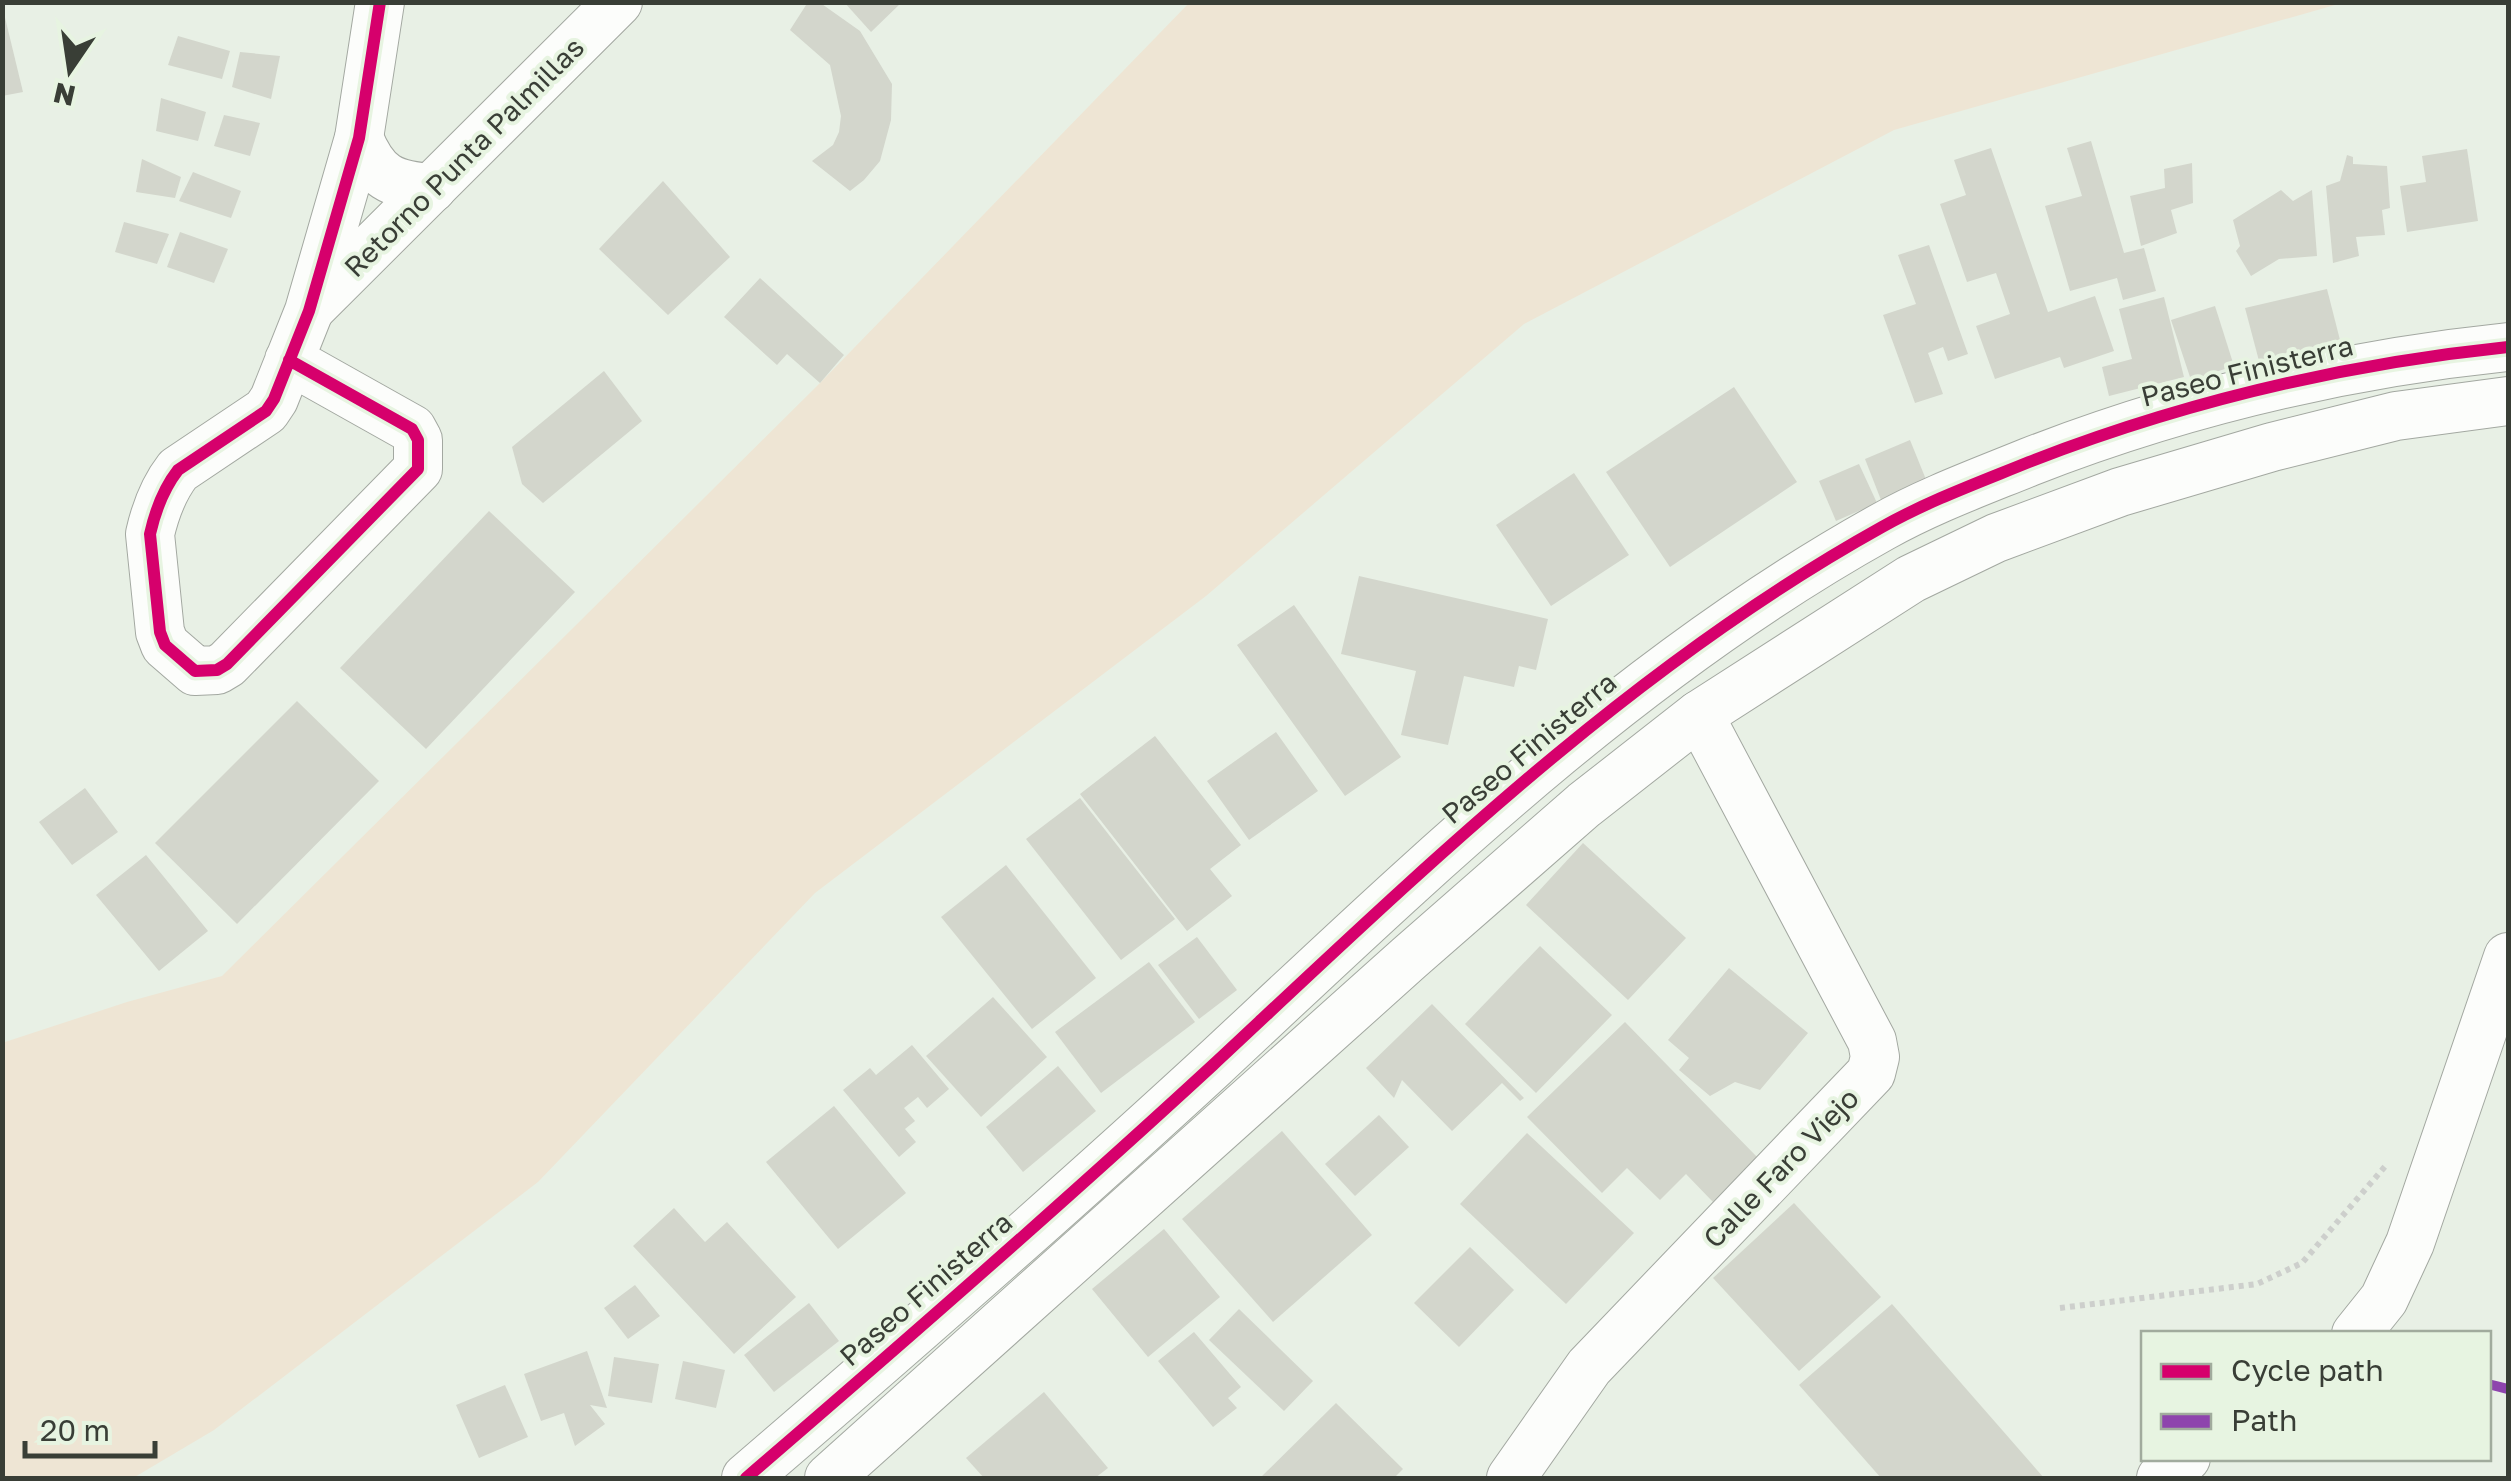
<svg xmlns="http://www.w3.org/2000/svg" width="2511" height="1481" font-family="'Golos Text',sans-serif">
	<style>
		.green { fill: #eee5d4 }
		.building { fill: #d3d6cc }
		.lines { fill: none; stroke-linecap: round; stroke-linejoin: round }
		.minor-casing { stroke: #a3a8a1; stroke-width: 50 }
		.path { stroke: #cdcfcc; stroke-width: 6; stroke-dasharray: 5 5; stroke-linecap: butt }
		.minor { stroke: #fcfdfb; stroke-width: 48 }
		.quiet { stroke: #8e44ad; stroke-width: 10; stroke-dasharray: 20 10; stroke-linecap: butt }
		.cycleway-casing { stroke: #e7f4e1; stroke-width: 19 }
		.cycleway { stroke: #d6006c; stroke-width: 12 }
		.labels { text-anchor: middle; stroke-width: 8; stroke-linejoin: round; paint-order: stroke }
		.street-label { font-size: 28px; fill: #393e36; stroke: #e7f4e1 }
	</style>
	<rect width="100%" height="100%" fill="#e8f0e5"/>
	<polygon class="green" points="1189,3 2342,3 1894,130 1524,324 1206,596 815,893 538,1182 214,1430 133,1478 3,1478 2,1043 127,1002 222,976 820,383"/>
	<g class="building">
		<polygon points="808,2 819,2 860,31 892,84 891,120 880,161 864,180 850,191 812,161 833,145 839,132 841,116 830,65 790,30"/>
		<polygon points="844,2 902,2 871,32"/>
		<polygon points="2,5 23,92 2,96"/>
		<polygon points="178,36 230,51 222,79 168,65"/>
		<polygon points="240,52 280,56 271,99 232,87"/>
		<polygon points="161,98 206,112 198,141 156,131"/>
		<polygon points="224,115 260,123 250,156 214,146"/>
		<polygon points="2091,141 2124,253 2144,248 2156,291 2123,300 2117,278 2070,291 2045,206 2082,196 2067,148"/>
		<polygon points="1991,148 2048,312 2095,296 2114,351 2064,368 2060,357 1995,379 1976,326 2010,314 1996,273 1967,282 1940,204 1966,195 1954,160"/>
		<polygon points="2467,149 2478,221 2407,232 2400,186 2426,182 2422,156"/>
		<polygon points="2347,155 2353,157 2353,164 2387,166 2390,208 2382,210 2385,235 2356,237 2359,256 2333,263 2326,186 2340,181"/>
		<polygon points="142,159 181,177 175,198 136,192"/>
		<polygon points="2192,163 2193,203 2171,210 2177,233 2141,246 2130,196 2165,188 2164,169"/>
		<polygon points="193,172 241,191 231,218 179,201"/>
		<polygon points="663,181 730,257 668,315 599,249"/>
		<polygon points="2281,190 2293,201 2312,190 2317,256 2279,259 2251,276 2236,251 2240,246 2233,220"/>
		<polygon points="124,222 169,234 157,264 115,252"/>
		<polygon points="180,232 228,249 214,283 167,267"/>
		<polygon points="1929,245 1968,354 1948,361 1943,347 1928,353 1943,394 1915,403 1883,315 1916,304 1898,255"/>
		<polygon points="760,278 844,355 820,383 787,354 777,365 724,317"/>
		<polygon points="2327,289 2340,340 2259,361 2245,308"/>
		<polygon points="2164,297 2184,377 2109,396 2102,367 2132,359 2119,309"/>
		<polygon points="2215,306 2234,366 2191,380 2171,320"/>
		<polygon points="604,371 642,421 543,503 522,484 512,447"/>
		<polygon points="1734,387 1797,482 1670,567 1606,472"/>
		<polygon points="1910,440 1927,482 1881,500 1865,459"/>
		<polygon points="1859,464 1877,503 1836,521 1819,481"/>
		<polygon points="1574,473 1629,555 1551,606 1496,525"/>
		<polygon points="489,511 575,592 426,749 340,668"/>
		<polygon points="1359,576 1548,619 1536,670 1519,666 1514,687 1464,676 1448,745 1401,735 1416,671 1341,654"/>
		<polygon points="1294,605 1401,757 1345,796 1237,645"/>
		<polygon points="297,701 379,781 237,924 155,843"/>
		<polygon points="1276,732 1318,791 1249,840 1207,781"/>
		<polygon points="1155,736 1241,845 1210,869 1232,896 1187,931 1080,794"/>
		<polygon points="85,788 118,832 72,865 39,822"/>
		<polygon points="1080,798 1175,919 1121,960 1026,839"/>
		<polygon points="1583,843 1686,938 1628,1000 1526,905"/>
		<polygon points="146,855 208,931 159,971 96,895"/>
		<polygon points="1006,865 1096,978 1032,1029 941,917"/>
		<polygon points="1197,937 1237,990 1199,1019 1158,965"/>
		<polygon points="1540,946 1612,1015 1536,1093 1465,1024"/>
		<polygon points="1149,962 1195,1022 1101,1093 1055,1032"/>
		<polygon points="1729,968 1808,1033 1760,1090 1735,1082 1710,1096 1679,1070 1689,1058 1668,1040"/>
		<polygon points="993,997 1047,1057 981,1117 926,1056"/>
		<polygon points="1432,1004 1524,1098 1520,1101 1502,1083 1452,1131 1402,1080 1394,1098 1366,1068"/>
		<polygon points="1625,1022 1758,1158 1713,1202 1686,1174 1660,1200 1627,1168 1602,1193 1527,1117"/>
		<polygon points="912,1045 949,1089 927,1108 918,1097 904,1108 915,1121 905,1129 916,1142 899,1157 843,1090 870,1068 876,1075"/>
		<polygon points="1058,1066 1096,1111 1023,1172 986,1127"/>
		<polygon points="834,1106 906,1193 838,1249 766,1162"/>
		<polygon points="1379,1115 1409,1147 1355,1196 1325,1164"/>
		<polygon points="1282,1131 1372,1235 1273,1322 1182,1219"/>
		<polygon points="1527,1133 1634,1233 1566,1304 1460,1204"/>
		<polygon points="1794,1203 1881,1297 1799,1371 1713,1278"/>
		<polygon points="674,1208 705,1242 727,1222 796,1297 734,1354 633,1246"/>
		<polygon points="1164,1229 1220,1297 1148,1357 1092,1289"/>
		<polygon points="1470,1247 1514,1290 1459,1347 1414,1303"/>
		<polygon points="635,1285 660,1316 628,1339 604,1308"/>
		<polygon points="809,1303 839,1341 774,1392 744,1355"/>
		<polygon points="1892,1304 2044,1478 1881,1478 1799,1385"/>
		<polygon points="1239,1309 1313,1381 1284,1411 1209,1340"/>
		<polygon points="1194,1332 1241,1387 1228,1398 1237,1408 1213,1427 1158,1361"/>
		<polygon points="587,1351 607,1408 590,1405 605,1424 575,1446 564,1413 541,1421 524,1374"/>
		<polygon points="614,1357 659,1364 652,1403 608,1396"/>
		<polygon points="683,1361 725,1370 716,1408 675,1399"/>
		<polygon points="505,1385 528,1437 479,1458 456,1405"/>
		<polygon points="1044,1392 1108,1468 1095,1478 984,1478 966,1458"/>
		<polygon points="1336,1403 1403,1469 1394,1478 1260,1478"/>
	</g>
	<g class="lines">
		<defs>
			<g id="minor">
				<path d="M359,138C375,177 391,185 432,188"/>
				<polyline points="311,308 618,2"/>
				<path d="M289,360L412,429L418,440V469L227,664L217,670L195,671L165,645L160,632L150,534C155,512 164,488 178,470L266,411L274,399L309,311L359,138L380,2"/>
				<polyline points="2356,1334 2384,1299 2410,1243 2508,957"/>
				<path d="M746,1478C903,1343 1060,1206 1213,1065C1422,870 1630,667 1882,527C1928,501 1980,482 2029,462C2183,402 2344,364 2508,347"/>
				<polyline points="829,1478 1409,958 1584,805 1699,715 1911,579 1996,538 2120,492 2272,447 2396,416 2508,401"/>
				<polyline points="1511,1478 1589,1367 1871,1073 1875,1057 1872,1041 1699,715"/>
				<polyline points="2161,1478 2186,1458"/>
			</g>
		</defs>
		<use href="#minor" class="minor-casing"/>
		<polyline class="path" points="2060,1308 2257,1284 2302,1263 2388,1163"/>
		<use href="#minor" class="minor"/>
		<polyline class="quiet" points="2488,1384 2508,1389"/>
		<defs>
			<g id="cycleway">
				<path d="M289,360L412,429L418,440V469L227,664L217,670L195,671L165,645L160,632L150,534C155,512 164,488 178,470L266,411L274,399L309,311L359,138L380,2"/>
				<path d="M746,1478C903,1343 1060,1206 1213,1065C1422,870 1630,667 1882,527C1928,501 1980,482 2029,462C2183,402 2344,364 2508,347"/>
			</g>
		</defs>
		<use href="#cycleway" class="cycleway-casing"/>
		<use href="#cycleway" class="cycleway"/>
	</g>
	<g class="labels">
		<g class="street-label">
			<text transform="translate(464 157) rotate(-45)" y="10">Retorno Punta Palmillas</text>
			<text transform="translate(2247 371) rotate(-14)" y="10">Paseo Finisterra</text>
			<text transform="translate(1529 748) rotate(-40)" y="10">Paseo Finisterra</text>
			<text transform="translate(1781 1168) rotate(-46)" y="10">Calle Faro Viejo</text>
			<text transform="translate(926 1289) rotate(-41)" y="10">Paseo Finisterra</text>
		</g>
	</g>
	<rect width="2511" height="1481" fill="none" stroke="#393e36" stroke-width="10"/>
	<rect x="2141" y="1331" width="350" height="130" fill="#e7f4e1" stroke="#a1ab9d" stroke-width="2.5"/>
	<rect x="2161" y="1364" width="50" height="15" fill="#d6006c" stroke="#a1ab9d" stroke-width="2.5"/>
	<text x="2231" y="1381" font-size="30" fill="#393e36">Cycle path</text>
	<rect x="2161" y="1414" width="50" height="15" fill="#8e44ad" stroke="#a1ab9d" stroke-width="2.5"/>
	<text x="2231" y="1431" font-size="30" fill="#393e36">Path</text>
	<g transform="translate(70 70) rotate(193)" stroke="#e7f4e1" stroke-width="8" paint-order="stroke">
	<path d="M0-8L18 38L0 25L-18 38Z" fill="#393e36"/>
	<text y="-15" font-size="28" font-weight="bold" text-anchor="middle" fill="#393e36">N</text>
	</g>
	<path d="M25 1441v15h130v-15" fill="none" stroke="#393e36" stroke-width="5"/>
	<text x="40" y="1441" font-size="30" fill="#393e36" stroke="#e7f4e1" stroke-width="8" paint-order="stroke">20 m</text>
</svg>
